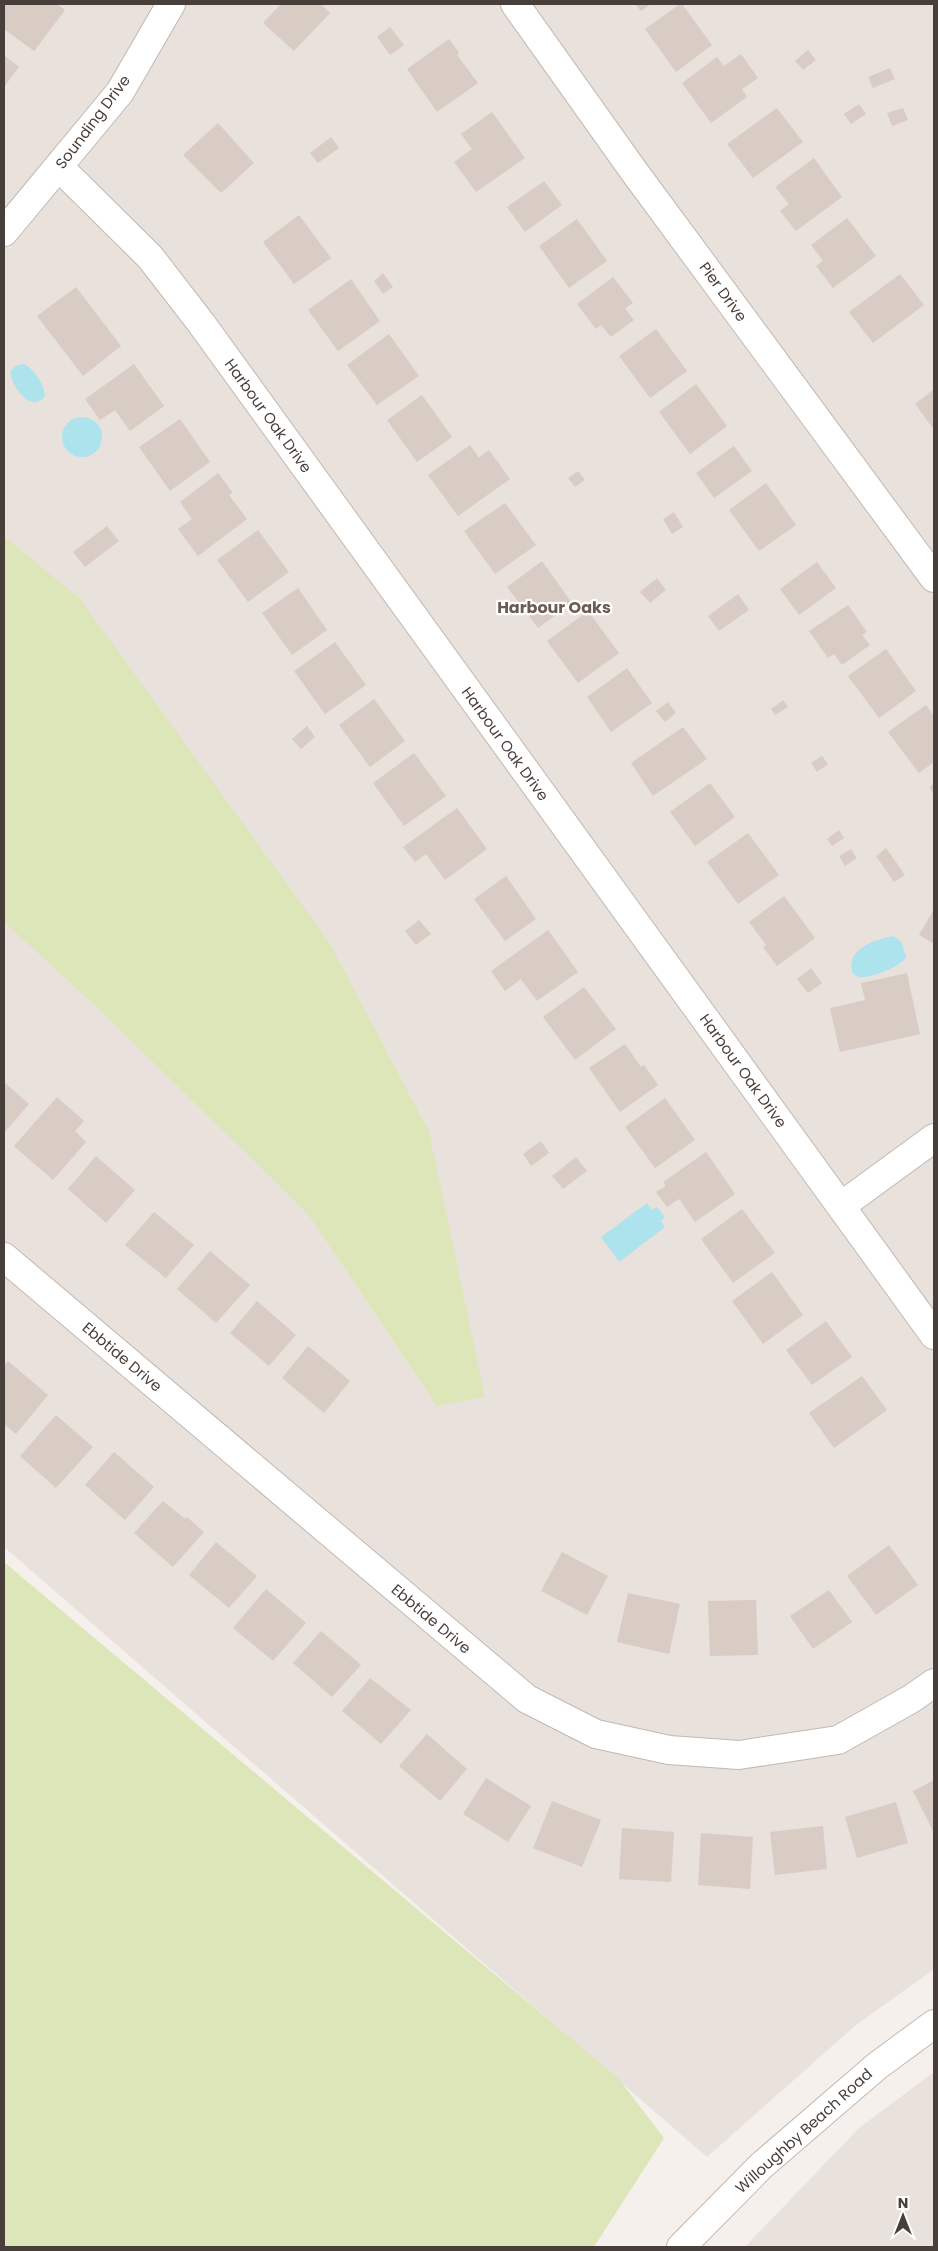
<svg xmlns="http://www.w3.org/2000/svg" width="938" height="2251" font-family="Poppins,sans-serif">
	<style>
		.residential { fill: #e9e1db }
		.green { fill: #dde6b8 }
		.water { fill: #ade3ed }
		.building { fill: #d9ccc5 }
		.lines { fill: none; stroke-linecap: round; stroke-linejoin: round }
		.minor-casing { stroke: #c3b8b2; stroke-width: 30 }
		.tertiary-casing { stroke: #c3b8b2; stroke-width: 30 }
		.minor { stroke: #fff; stroke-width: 28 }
		.tertiary { stroke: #fff; stroke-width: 28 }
		.labels { text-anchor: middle; stroke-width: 4.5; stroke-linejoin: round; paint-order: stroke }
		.street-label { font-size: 15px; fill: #493f3a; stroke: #fff }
		.neighbourhood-label { font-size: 16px; font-weight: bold; fill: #6c5b52; stroke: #fff }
	</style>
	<rect width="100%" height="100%" fill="#f5f0ec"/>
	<g class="residential">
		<polygon points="4,4 934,4 934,1969 856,2025 707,2157 4,1547"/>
		<polygon points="934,2072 934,2247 745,2247 859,2128"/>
	</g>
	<g class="green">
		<polygon points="4,536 80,599 329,942 429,1132 485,1397 437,1406 308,1214 100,1010 4,922"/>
		<polygon points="4,1562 618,2078 664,2138 594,2247 4,2247"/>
	</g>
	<g class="water">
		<path d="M24,364C34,369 45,386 45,396C31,414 12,387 10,372C14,366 17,365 24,364Z"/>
		<circle cx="82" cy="437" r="20"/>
		<path d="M894,936L902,943L906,957C902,966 869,979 859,977C856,976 854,974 852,972C846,949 875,939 894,936Z"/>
		<polygon points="647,1203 652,1210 657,1207 665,1217 661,1221 665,1227 619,1262 601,1237"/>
	</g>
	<g class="building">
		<polygon points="5,4 57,4 65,10 34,51 4,29"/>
		<polygon points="281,4 321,4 330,13 294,51 263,23"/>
		<polygon points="635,4 651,4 641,11"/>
		<polygon points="680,4 682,4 712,45 676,72 645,29"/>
		<polygon points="390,27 404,45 390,55 377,37"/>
		<polygon points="449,39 459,53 457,55 478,83 437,112 407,69"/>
		<polygon points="808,50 816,60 803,70 795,61"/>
		<polygon points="741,54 758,78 742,89 747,97 711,123 682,83 717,57 724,66"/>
		<polygon points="4,55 19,67 4,87"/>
		<polygon points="890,68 895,79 873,88 868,77"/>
		<polygon points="859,104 866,114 851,124 844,114"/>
		<polygon points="777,108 803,142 753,178 727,144"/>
		<polygon points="903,108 908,120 892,126 887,113"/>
		<polygon points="492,112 525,158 476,192 454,162 472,149 461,134"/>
		<polygon points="218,123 254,163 221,193 183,155"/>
		<polygon points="331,137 339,148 318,163 310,153"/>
		<polygon points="814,158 842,197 796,231 780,211 789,204 775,187"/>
		<polygon points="544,181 562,205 525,232 507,207"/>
		<polygon points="299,215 331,258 294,284 263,242"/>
		<polygon points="847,218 876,256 833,288 816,266 823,261 811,245"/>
		<polygon points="577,219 607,261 569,288 539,246"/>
		<polygon points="383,273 393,287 383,294 374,281"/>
		<polygon points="900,274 924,305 873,343 849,312"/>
		<polygon points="613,277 633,303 625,308 634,320 611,337 601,325 596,329 577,304"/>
		<polygon points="351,279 380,321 338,351 308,310"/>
		<polygon points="76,287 121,346 83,376 37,316"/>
		<polygon points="656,329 687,371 650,398 619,356"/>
		<polygon points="389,334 419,376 377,405 347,365"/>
		<polygon points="134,364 164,406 130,431 115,410 100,420 85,399"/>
		<polygon points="696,384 727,426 690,454 659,412"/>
		<polygon points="934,389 934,430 915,404"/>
		<polygon points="422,395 452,437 417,462 387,420"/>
		<polygon points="180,419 210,462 170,491 139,447"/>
		<polygon points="470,445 479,458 489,450 510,479 458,516 428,475"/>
		<polygon points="734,446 752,471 714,498 696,473"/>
		<polygon points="578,471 585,480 575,487 568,478"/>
		<polygon points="218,473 233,493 229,495 247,519 198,556 178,529 192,519 180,502"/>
		<polygon points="766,483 796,525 759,551 729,510"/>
		<polygon points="505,503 536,545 495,574 464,531"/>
		<polygon points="674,512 683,527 672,534 663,519"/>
		<polygon points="107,526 119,541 85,567 73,552"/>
		<polygon points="258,530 289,572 248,602 217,560"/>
		<polygon points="542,561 572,603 538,628 507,587"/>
		<polygon points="817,562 836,588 799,615 780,589"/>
		<polygon points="657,578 666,590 650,603 640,592"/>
		<polygon points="298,588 327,630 292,655 262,613"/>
		<polygon points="738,594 749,610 719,631 708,616"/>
		<polygon points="848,605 867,632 862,635 870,645 842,665 834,654 828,658 809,631"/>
		<polygon points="588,611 619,653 578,683 547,641"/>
		<polygon points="335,642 366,685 325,714 294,671"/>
		<polygon points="886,649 916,691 879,718 848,676"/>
		<polygon points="627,668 652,703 611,732 587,697"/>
		<polygon points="374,699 405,741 370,767 339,725"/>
		<polygon points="783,700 788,707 775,715 771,709"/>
		<polygon points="668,702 676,713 665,722 656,711"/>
		<polygon points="926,705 934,716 934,762 919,773 888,732"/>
		<polygon points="307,726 315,737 301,749 292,739"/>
		<polygon points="683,727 707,759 653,796 631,763"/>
		<polygon points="414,753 446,796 404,826 373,783"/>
		<polygon points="822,756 828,764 817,772 811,763"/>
		<polygon points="710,783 735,817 695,846 670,812"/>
		<polygon points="934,783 934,795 929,787"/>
		<polygon points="457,808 487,849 445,880 426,854 415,862 403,847"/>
		<polygon points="839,830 844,838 832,846 827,839"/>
		<polygon points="748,833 779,875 738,904 707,862"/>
		<polygon points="886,848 905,875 894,882 876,856"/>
		<polygon points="851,849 857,858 845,866 839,856"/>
		<polygon points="506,876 536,919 505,941 474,899"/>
		<polygon points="784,896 815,938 777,966 763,947 766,945 749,922"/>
		<polygon points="934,909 934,944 919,935"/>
		<polygon points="419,920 431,934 416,945 405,931"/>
		<polygon points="548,930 578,972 537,1001 521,979 505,991 491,971"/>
		<polygon points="811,968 822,983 808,993 797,979"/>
		<polygon points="907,973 920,1034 840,1052 830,1008 865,1000 861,983"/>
		<polygon points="584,987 616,1029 575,1060 543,1017"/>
		<polygon points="625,1044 641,1067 644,1065 658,1085 620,1112 589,1068"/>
		<polygon points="4,1082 29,1104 4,1133"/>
		<polygon points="57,1097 84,1121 75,1131 86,1142 53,1180 14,1146"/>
		<polygon points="665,1098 695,1140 655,1168 625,1127"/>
		<polygon points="541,1141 549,1153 531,1166 523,1154"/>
		<polygon points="706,1152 735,1194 695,1222 679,1199 667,1207 656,1192 666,1186 663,1182"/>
		<polygon points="96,1156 135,1190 106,1223 68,1189"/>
		<polygon points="576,1157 587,1171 563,1189 552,1176"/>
		<polygon points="742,1209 775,1253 733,1283 701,1239"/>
		<polygon points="154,1212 194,1245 166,1278 125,1245"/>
		<polygon points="210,1251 250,1285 216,1323 177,1289"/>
		<polygon points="772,1272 803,1315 763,1344 732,1301"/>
		<polygon points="257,1301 296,1335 269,1366 230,1333"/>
		<polygon points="826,1321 852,1357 812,1385 786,1350"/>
		<polygon points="308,1346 350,1381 324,1413 282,1378"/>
		<polygon points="8,1361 48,1395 16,1434 4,1424 4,1366"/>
		<polygon points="862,1376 887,1410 834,1448 809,1413"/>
		<polygon points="56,1415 93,1447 56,1488 20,1456"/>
		<polygon points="114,1452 154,1487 125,1520 85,1485"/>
		<polygon points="163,1501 185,1519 187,1517 204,1532 173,1567 134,1533"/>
		<polygon points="216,1542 257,1576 229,1608 189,1575"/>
		<polygon points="889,1545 918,1585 876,1615 847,1576"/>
		<polygon points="562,1552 608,1576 587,1615 541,1591"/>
		<polygon points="266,1589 306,1623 273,1661 233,1628"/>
		<polygon points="829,1590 852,1622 813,1649 790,1616"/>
		<polygon points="628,1593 680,1604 669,1654 617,1642"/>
		<polygon points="756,1600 758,1655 710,1656 708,1601"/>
		<polygon points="321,1631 361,1665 332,1697 293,1663"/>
		<polygon points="370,1678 411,1710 381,1744 342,1711"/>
		<polygon points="427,1734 467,1769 440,1801 399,1766"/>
		<polygon points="486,1778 531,1806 508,1842 463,1814"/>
		<polygon points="934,1780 934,1833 913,1791"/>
		<polygon points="552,1801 601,1820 582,1867 533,1848"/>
		<polygon points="896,1802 908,1843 857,1858 845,1817"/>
		<polygon points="823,1826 827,1869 775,1875 770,1832"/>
		<polygon points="622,1828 674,1832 671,1882 619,1879"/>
		<polygon points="701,1833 753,1837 750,1889 698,1885"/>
	</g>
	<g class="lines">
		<defs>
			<g id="minor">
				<polyline points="515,4 633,170 934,578"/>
				<polyline points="59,167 150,257 201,323 934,1335"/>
				<polyline points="4,232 120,92 171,4"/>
				<polyline points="841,1206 934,1138"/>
				<polyline points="4,1257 527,1699 596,1734 669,1750 739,1755 838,1740 911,1699 934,1683"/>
			</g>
			<polyline id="tertiary" points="681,2247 761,2166 877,2066 934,2024"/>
		</defs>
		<use href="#minor" class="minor-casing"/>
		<use href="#tertiary" class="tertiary-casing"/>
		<use href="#minor" class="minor"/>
		<use href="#tertiary" class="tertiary"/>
	</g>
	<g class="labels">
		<g class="street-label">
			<text transform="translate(93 122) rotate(-53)" y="5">Sounding Drive</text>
			<text transform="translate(723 292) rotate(54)" y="5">Pier Drive</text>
			<text transform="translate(268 416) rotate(54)" y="5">Harbour Oak Drive</text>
			<text transform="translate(505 744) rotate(54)" y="5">Harbour Oak Drive</text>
			<text transform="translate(743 1071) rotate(54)" y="5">Harbour Oak Drive</text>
			<text transform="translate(122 1357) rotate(40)" y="5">Ebbtide Drive</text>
			<text transform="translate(431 1619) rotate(40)" y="5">Ebbtide Drive</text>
			<text transform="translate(804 2131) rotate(-42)" y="5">Willoughby Beach Road</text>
		</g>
		<g class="neighbourhood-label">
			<text x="554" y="613">Harbour Oaks</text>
		</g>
	</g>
	<rect width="938" height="2251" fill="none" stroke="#493f3a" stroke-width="10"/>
	<g transform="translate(903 2216)" stroke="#ffffff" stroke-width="4" paint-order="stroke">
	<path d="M0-4L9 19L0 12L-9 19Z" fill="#493f3a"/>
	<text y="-8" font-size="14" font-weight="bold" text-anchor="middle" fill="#493f3a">N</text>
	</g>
</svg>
